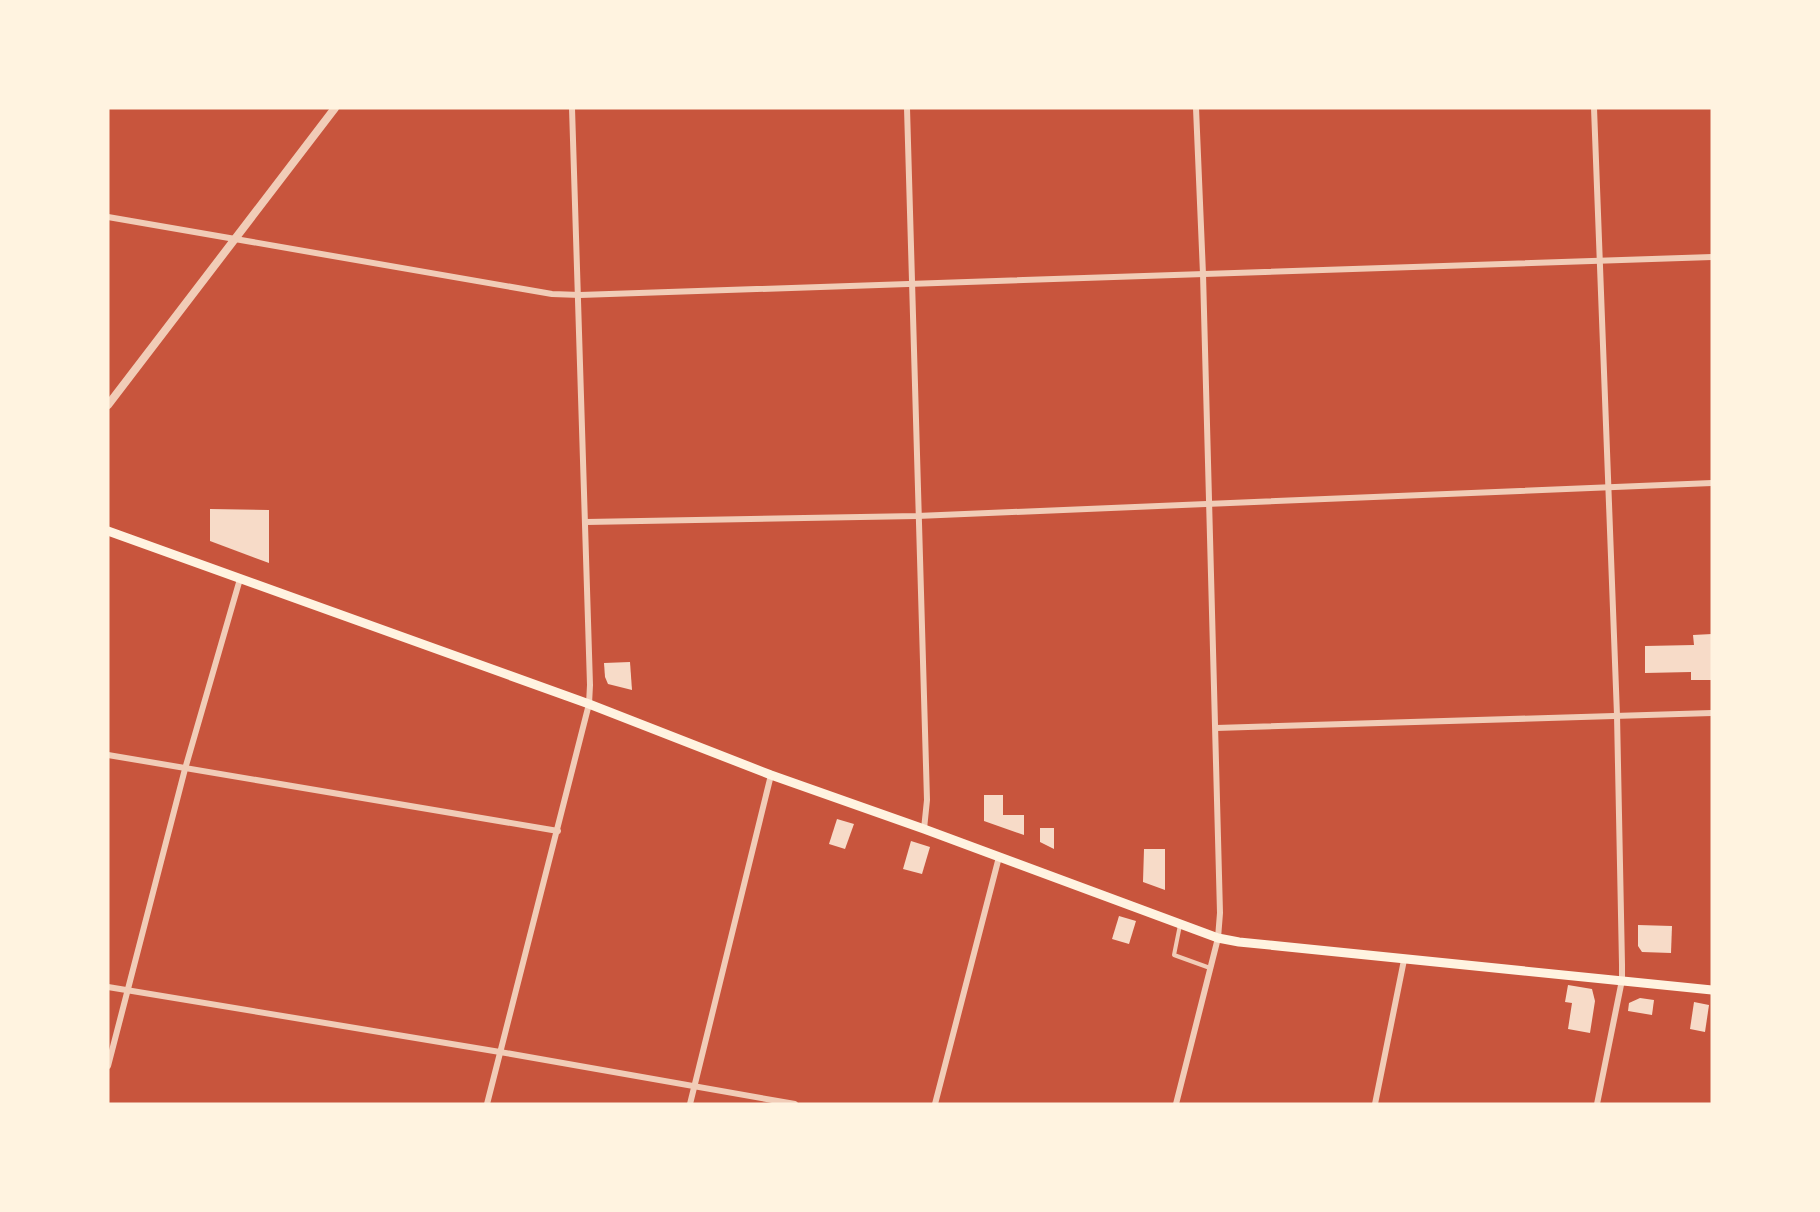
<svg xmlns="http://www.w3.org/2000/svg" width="1820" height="1212" font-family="'Public Sans',sans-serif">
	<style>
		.building { fill: #f7dbc8 }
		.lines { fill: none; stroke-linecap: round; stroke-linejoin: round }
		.service { stroke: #f1ccb7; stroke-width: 4 }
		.minor { stroke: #f1ccb7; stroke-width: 6 }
		.tertiary { stroke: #f1ccb7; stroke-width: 8 }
		.secondary { stroke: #fff3e0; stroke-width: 9 }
	</style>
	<rect width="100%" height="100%" fill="#c8553d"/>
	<g class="building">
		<polygon points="210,509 269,510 269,563 210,541"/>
		<polygon points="1712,634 1712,680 1691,680 1691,672 1645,673 1645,646 1694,645 1693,635"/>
		<polygon points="630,662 632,690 608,684 605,677 604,663"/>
		<polygon points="984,795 1003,795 1003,815 1024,815 1024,835 984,821"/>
		<polygon points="837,819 854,824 845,849 829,844"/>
		<polygon points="1040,828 1054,828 1054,849 1040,842"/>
		<polygon points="911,841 930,847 922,874 903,869"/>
		<polygon points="1144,849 1165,849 1165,890 1143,882"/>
		<polygon points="1119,916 1136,921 1129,944 1112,939"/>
		<polygon points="1638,925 1672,926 1671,953 1642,952 1638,946"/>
		<polygon points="1568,985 1592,989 1595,1001 1590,1033 1568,1029 1572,1003 1565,1002"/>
		<polygon points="1640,998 1654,1000 1652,1015 1628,1011 1629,1003"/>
		<polygon points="1694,1002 1709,1005 1705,1032 1690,1029"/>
	</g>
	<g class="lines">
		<polyline class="service" points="1180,925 1174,955 1210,968"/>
		<g class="minor">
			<polyline points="907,108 927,800 924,829"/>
			<polyline points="1594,108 1617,715 1622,964 1622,980 1597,1104"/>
			<polyline points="108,217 552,294 580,295 1712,257"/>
			<polyline points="586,522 917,516 1712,483"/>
			<polyline points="1216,728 1712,713"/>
			<polyline points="108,755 558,831"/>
			<polyline points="108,987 500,1052 795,1104"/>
			<polyline points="108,1066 185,769 240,579"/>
			<polyline points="487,1104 589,704 590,685 572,108"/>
			<polyline points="690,1104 771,775"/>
			<polyline points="935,1104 999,857"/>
			<polyline points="1176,1104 1218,938 1220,913 1203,274 1196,108"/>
			<polyline points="1375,1104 1404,960"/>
		</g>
		<polyline class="tertiary" points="108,405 335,108"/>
		<polyline class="secondary" points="108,531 589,704 771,775 924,829 1218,938 1239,942 1712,990"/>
	</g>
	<rect width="1820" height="1212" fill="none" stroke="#fff3e0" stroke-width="219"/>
</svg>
